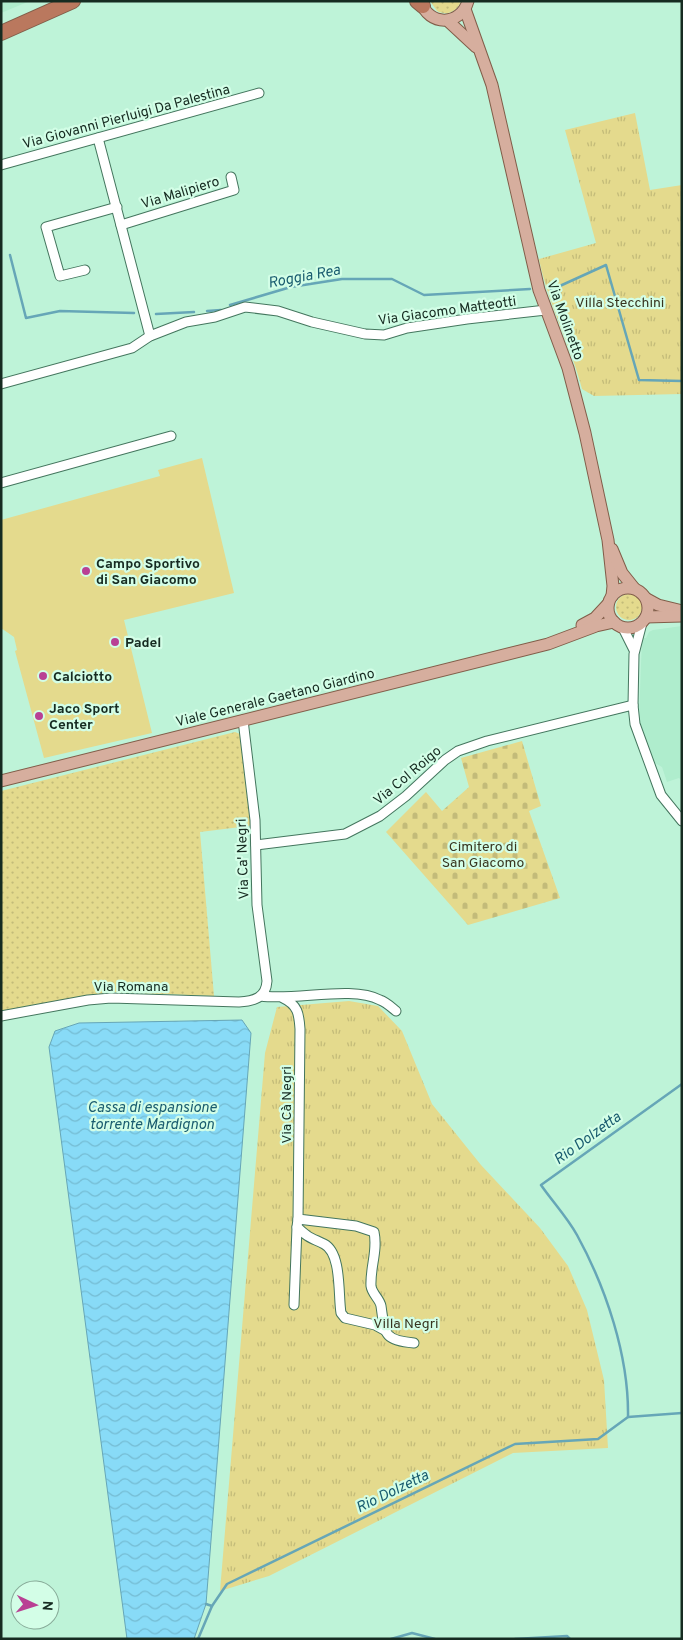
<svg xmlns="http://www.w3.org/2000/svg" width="683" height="1640" font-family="Overpass,sans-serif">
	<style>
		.built { fill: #afedcd }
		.grass { fill: url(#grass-dots) }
		.cemetery { fill: url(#cemetery-stones) }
		.park { fill: url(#park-tufts) }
		.pitch { fill: #e4da8d }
		.water { fill: url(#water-waves); stroke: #66a6b7 }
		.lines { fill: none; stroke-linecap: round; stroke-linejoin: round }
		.stream { stroke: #66a6b7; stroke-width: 2.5 }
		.minor-casing { stroke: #44765e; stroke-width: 11 }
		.major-casing { stroke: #815d49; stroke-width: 13 }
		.highway-casing { stroke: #815d49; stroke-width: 16 }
		.minor { stroke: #fff; stroke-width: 9 }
		.major { stroke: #d6ae9e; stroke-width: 11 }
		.highway { stroke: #ba785e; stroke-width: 14 }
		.poi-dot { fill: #b94094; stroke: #d3fee7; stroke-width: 2 }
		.labels { text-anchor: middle; stroke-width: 4.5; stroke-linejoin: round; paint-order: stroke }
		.street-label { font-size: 14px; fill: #162b21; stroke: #d3fee7 }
		.park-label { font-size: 14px; fill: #38351f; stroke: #d3fee7 }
		.poi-label { font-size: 14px; font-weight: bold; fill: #162b21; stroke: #d3fee7; text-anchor: start }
		.water-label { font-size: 15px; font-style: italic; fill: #195c6f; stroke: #d3fee7 }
	</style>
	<defs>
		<pattern id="grass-dots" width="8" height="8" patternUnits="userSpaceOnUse" patternTransform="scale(1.25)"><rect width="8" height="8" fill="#e4da8d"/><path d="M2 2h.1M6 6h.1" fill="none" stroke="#c3bb79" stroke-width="1.8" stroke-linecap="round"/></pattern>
		<pattern id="cemetery-stones" width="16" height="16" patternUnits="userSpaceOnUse" patternTransform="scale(1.25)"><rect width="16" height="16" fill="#e4da8d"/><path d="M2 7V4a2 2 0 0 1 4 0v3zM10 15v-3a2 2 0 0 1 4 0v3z" fill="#c3bb79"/></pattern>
		<pattern id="park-tufts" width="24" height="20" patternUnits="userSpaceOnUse" patternTransform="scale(1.25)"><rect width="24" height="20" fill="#e4da8d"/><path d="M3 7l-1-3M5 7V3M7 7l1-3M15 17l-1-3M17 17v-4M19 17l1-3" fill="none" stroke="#c3bb79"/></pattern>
		<pattern id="water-waves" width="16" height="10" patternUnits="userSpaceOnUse" patternTransform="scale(1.25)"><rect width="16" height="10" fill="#88dbf7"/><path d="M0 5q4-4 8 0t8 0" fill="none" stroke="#75bcd3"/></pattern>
	</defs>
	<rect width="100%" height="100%" fill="#bef3d8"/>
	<g class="built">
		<polygon points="1,1 30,1 1,13"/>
		<polygon points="682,626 682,781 679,778 667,782 662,767 653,762 639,718 642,638 646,638 649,632 653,630"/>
	</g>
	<g class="grass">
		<path d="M430,1H461C457,12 447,16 437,11Z"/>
		<circle cx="629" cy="607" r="13"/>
		<polygon points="235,732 240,734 242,741 251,824 249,826 200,832 214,996 111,992 1,1012 1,791"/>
	</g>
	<polygon class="cemetery" points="522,741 541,806 529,811 560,898 468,925 386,832 426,792 442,811 469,787 461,758"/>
	<g class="park">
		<path d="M635,113L650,190L682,185V394L594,396L582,389C571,345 548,304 539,259L596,243L565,130Z"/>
		<polygon points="349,1001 378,1006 402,1031 432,1104 481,1165 540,1228 568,1266 587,1310 604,1380 608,1448 513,1453 269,1576 220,1591 265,1053 277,1007"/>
	</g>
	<polygon class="pitch" points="202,458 234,593 124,620 152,733 44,758 15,651 17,650 14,637 1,628 1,520 160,476 158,470"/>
	<polygon class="water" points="242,1020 251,1033 206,1604 194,1639 127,1639 49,1047 55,1031 79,1023"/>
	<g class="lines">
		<g class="stream">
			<polyline points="10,255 26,318 60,311 134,313"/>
			<polyline points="551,290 606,265 639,380 682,381"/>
			<polyline points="230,305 291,287 342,279 392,279 424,295 530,289"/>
			<polyline points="207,311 221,310"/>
			<polyline points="156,314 194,312"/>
			<polyline points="628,1417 682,1413"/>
			<polyline points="206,1604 212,1606"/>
			<path d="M198,1639L212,1606L227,1584L515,1444L598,1439L628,1417C629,1356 606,1288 577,1235C567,1217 552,1201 541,1185L682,1084"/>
			<polyline points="391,1639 412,1633 435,1639"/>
			<polyline points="515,1639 567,1636 570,1639"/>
		</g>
		<defs>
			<g id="minor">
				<polyline points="98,138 150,336"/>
				<polyline points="1,165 259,93"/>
				<polyline points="121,225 234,190 231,177"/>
				<polyline points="85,270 60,276 46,227 117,207"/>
				<polyline points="1,384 132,348 150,336 186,322 215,317 245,307 278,311 312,322 365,334 384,335 407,328 467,319 546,310"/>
				<polyline points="1,483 171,436"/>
				<polyline points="642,623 634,654 633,705 635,724 661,795 682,821"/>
				<polyline points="623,628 634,650"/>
				<polyline points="256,845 345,834 380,816 406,796 445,760 458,751 487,741 633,705"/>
				<path d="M261,996C296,1001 352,985 380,1000C386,1002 391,1007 396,1011"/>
				<path d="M283,998C298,1005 299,1014 300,1029L298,1219L356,1226L374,1232C378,1251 370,1267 371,1286C372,1294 380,1299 381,1306C385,1334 383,1340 414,1343"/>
				<path d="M1,1016L88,1000L111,998L239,1002C254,1001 266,998 267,981L257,905L255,820L243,720"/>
				<path d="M298,1219L297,1227C308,1238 312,1238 324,1244C342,1253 338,1296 341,1313L345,1318L375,1325L386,1331"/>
				<polyline points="294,1305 297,1227"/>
			</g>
			<g id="major">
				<path d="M421,1C428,27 461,26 468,1"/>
				<polyline points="465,9 492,85 539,290 568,368 585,433 608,540 613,586 612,596"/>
				<polyline points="448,21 476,47"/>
				<polyline points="612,549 622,573 634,588"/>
				<circle cx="628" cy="608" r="20"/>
				<polyline points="647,599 658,605 682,611"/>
				<polyline points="646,617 682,616"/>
				<polyline points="582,625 595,618 608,604"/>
				<polyline points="1,781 548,644 596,626 614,622"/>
			</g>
			<g id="highway">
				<polyline points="417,1 423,6"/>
				<polyline points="1,33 73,1"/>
			</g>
		</defs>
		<use href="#minor" class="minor-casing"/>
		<use href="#major" class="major-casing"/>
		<use href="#highway" class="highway-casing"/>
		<use href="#minor" class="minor"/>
		<use href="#major" class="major"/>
		<use href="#highway" class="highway"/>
	</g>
	<g class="poi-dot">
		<circle cx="86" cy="571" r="5"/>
		<circle cx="115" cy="642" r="5"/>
		<circle cx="43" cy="676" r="5"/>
		<circle cx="39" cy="716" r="5"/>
	</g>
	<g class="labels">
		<g class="street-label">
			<text transform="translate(126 116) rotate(-15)" y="5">Via Giovanni Pierluigi Da Palestina</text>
			<text transform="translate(180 192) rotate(-17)" y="5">Via Malipiero</text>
			<text transform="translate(447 310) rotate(-8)" y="5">Via Giacomo Matteotti</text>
			<text transform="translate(566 320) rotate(70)" y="5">Via Molinetto</text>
			<text transform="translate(275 697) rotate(-14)" y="5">Viale Generale Gaetano Giardino</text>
			<text transform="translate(407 775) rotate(-40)" y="5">Via Col Roigo</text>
			<text transform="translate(242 859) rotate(-92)" y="5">Via Ca' Negri</text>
			<text x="131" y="991">Via Romana</text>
			<text transform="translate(286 1105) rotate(-90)" y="5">Via Cà Negri</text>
		</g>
		<g class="park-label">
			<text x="620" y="307">Villa Stecchini</text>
			<text x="483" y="851">Cimitero di<tspan x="483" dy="16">San Giacomo</tspan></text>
			<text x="406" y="1328">Villa Negri</text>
		</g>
		<g class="poi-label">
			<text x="96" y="568">Campo Sportivo<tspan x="96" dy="16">di San Giacomo</tspan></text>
			<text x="125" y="647">Padel</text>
			<text x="53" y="681">Calciotto</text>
			<text x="49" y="713">Jaco Sport<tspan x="49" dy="16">Center</tspan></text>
		</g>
		<g class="water-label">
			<text transform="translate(304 276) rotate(-11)" y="5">Roggia Rea</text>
			<text x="152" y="1112">Cassa di espansione<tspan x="152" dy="17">torrente Mardignon</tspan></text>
			<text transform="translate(587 1138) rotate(-36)" y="5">Rio Dolzetta</text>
			<text transform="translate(392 1491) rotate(-26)" y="5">Rio Dolzetta</text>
		</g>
	</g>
	<rect width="683" height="1640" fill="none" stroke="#162b21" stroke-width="5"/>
	<g transform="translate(35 1605) rotate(94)"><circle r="24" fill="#d3fee7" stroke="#87aa98"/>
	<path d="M0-4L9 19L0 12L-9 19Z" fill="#b94094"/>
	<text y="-8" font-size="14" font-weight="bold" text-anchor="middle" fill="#162b21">N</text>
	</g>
</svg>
